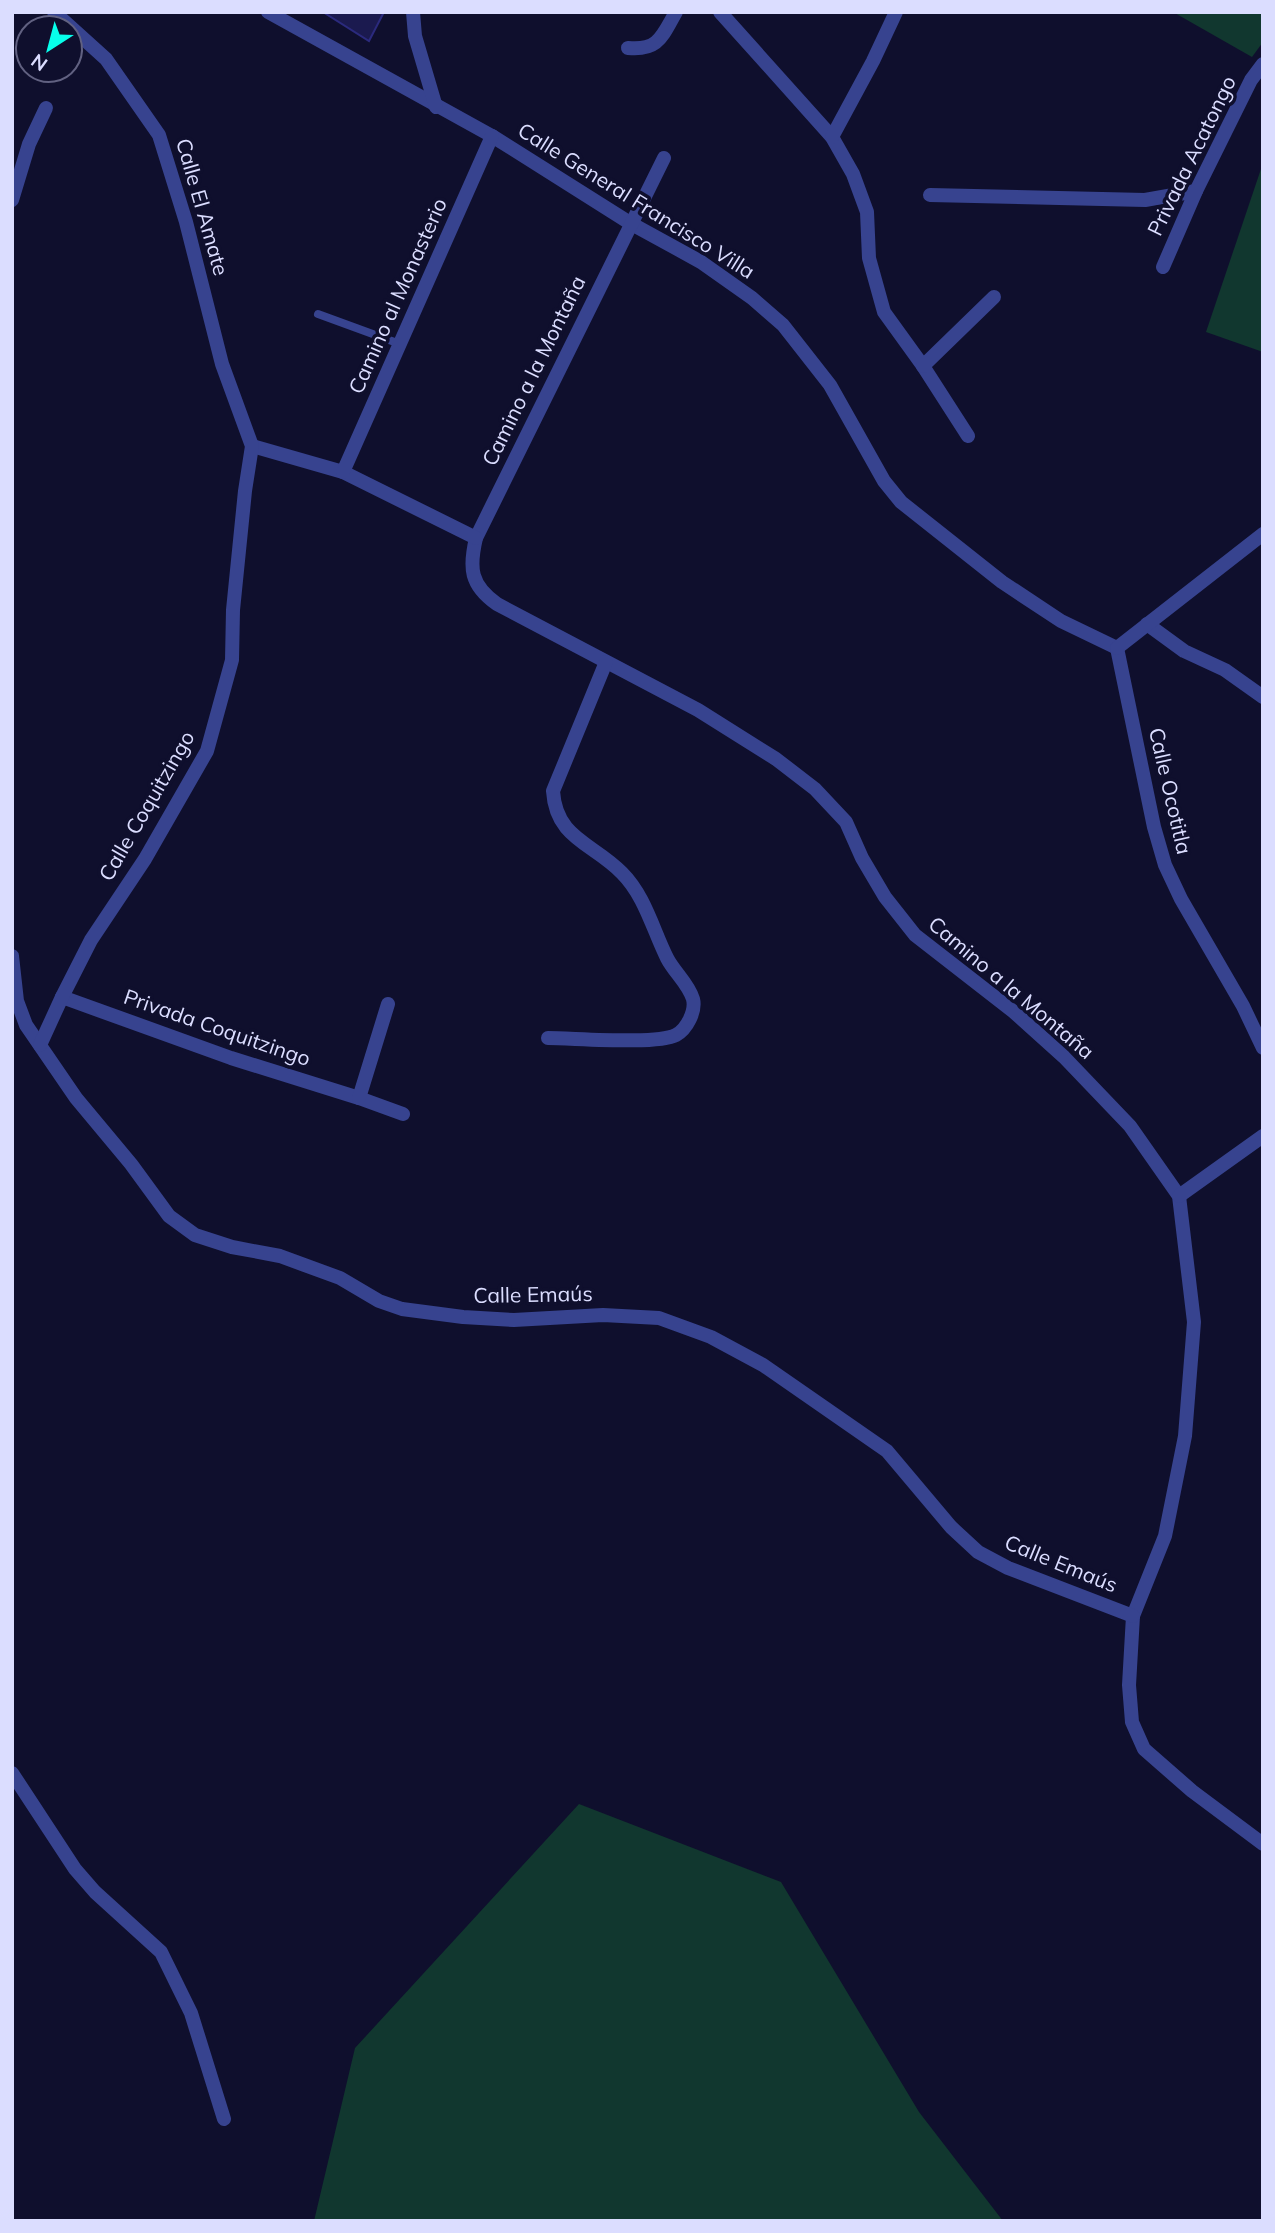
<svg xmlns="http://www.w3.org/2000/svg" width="1275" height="2233" font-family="Mulish,sans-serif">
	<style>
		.green { fill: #11372f }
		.building { fill: #1b1a4f; stroke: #2b2a7d; stroke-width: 2 }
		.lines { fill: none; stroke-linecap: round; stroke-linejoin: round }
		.lane { stroke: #37438f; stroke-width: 8 }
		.street { stroke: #37438f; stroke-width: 14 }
		.labels { text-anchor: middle; stroke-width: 7; stroke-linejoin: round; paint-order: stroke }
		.street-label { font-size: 21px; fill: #dbddff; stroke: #0f0f2d }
	</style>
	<rect width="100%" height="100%" fill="#0f0f2d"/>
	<g class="green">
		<polygon points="1173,12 1263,12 1263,42 1252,57"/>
		<polygon points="1263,163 1263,352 1206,332"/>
		<polygon points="579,1804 781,1882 919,2112 1003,2221 314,2221 355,2048"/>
	</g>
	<polygon class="building" points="323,12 384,12 369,41"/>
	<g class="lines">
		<polyline class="lane" points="318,314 400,344"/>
		<g class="street">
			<polyline points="268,12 492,136 630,223 701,262 752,298 783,325 830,385 884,481 901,502 1002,582 1061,621 1117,648"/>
			<polyline points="413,12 415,36 436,107"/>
			<polyline points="720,12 832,137 853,174 867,212 869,258 884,312 923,366 968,436"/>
			<path d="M628,48C659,51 662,36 676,12"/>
			<polyline points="832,137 873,61 896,12"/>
			<path d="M664,158L476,538C469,568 470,585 497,604L698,710L776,759L815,789L846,822L862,858L885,897L915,935L1014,1012L1064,1057L1130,1126L1179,1196L1194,1322L1185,1436L1165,1536L1133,1616L1129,1685L1132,1722L1144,1749L1192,1791L1263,1844"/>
			<polyline points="930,195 1145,200 1196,191"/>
			<polyline points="12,200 29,144 46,108"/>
			<polyline points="1163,267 1196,191 1251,80 1263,64"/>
			<polyline points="923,366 994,297"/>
			<polyline points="252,446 343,472 476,538"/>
			<polyline points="343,472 492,136"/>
			<polyline points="1147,624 1184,651 1225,670 1263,697"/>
			<polyline points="1117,648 1154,827 1165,865 1181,899 1243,1006 1263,1048"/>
			<polyline points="1117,648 1263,534"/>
			<polyline points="12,956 17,1001 26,1025 76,1098 131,1164 169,1216 195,1235 232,1247 280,1256 340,1278 379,1301 402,1309 463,1317 514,1320 603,1315 659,1318 711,1337 763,1365 887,1451 951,1527 978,1552 1008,1568 1133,1616"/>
			<polyline points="62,997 231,1058 359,1098 403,1114"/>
			<path d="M548,1038C574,1038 657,1045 676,1035C687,1029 696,1011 693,999C688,983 674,972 667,958C653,930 645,896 622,873C593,843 556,839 553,791L606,662"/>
			<polyline points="40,1045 62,997 91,940 145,859 207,751 232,660 233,610 245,491 252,446 222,364 186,222 159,135 106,59 54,12"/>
			<polyline points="359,1098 388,1004"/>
			<polyline points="1179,1196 1263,1136"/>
			<polyline points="12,1773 75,1869 95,1892 161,1952 191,2013 224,2119"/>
		</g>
	</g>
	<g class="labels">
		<g class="street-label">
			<text transform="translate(1192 156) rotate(-64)" y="7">Privada Acatongo</text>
			<text transform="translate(636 201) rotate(32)" y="7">Calle General Francisco Villa</text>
			<text transform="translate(202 207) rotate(74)" y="7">Calle El Amate</text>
			<text transform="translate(398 296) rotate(-66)" y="7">Camino al Monasterio</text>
			<text transform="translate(534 371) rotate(-64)" y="7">Camino a la Montaña</text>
			<text transform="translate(1170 791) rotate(77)" y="7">Calle Ocotitla</text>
			<text transform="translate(147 806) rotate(-60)" y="7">Calle Coquitzingo</text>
			<text transform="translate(1011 988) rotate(40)" y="7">Camino a la Montaña</text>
			<text transform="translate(217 1028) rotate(19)" y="7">Privada Coquitzingo</text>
			<text transform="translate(533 1295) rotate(-1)" y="7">Calle Emaús</text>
			<text transform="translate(1061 1564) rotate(22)" y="7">Calle Emaús</text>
		</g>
	</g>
	<rect width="1275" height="2233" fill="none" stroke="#dbddff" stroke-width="28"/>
	<g transform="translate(49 49) rotate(216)"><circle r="33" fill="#0f0f2d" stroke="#616181" stroke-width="2"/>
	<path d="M0-5L12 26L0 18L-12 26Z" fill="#07ffeb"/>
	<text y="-10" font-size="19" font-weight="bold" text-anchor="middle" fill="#dbddff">N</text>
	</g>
</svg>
